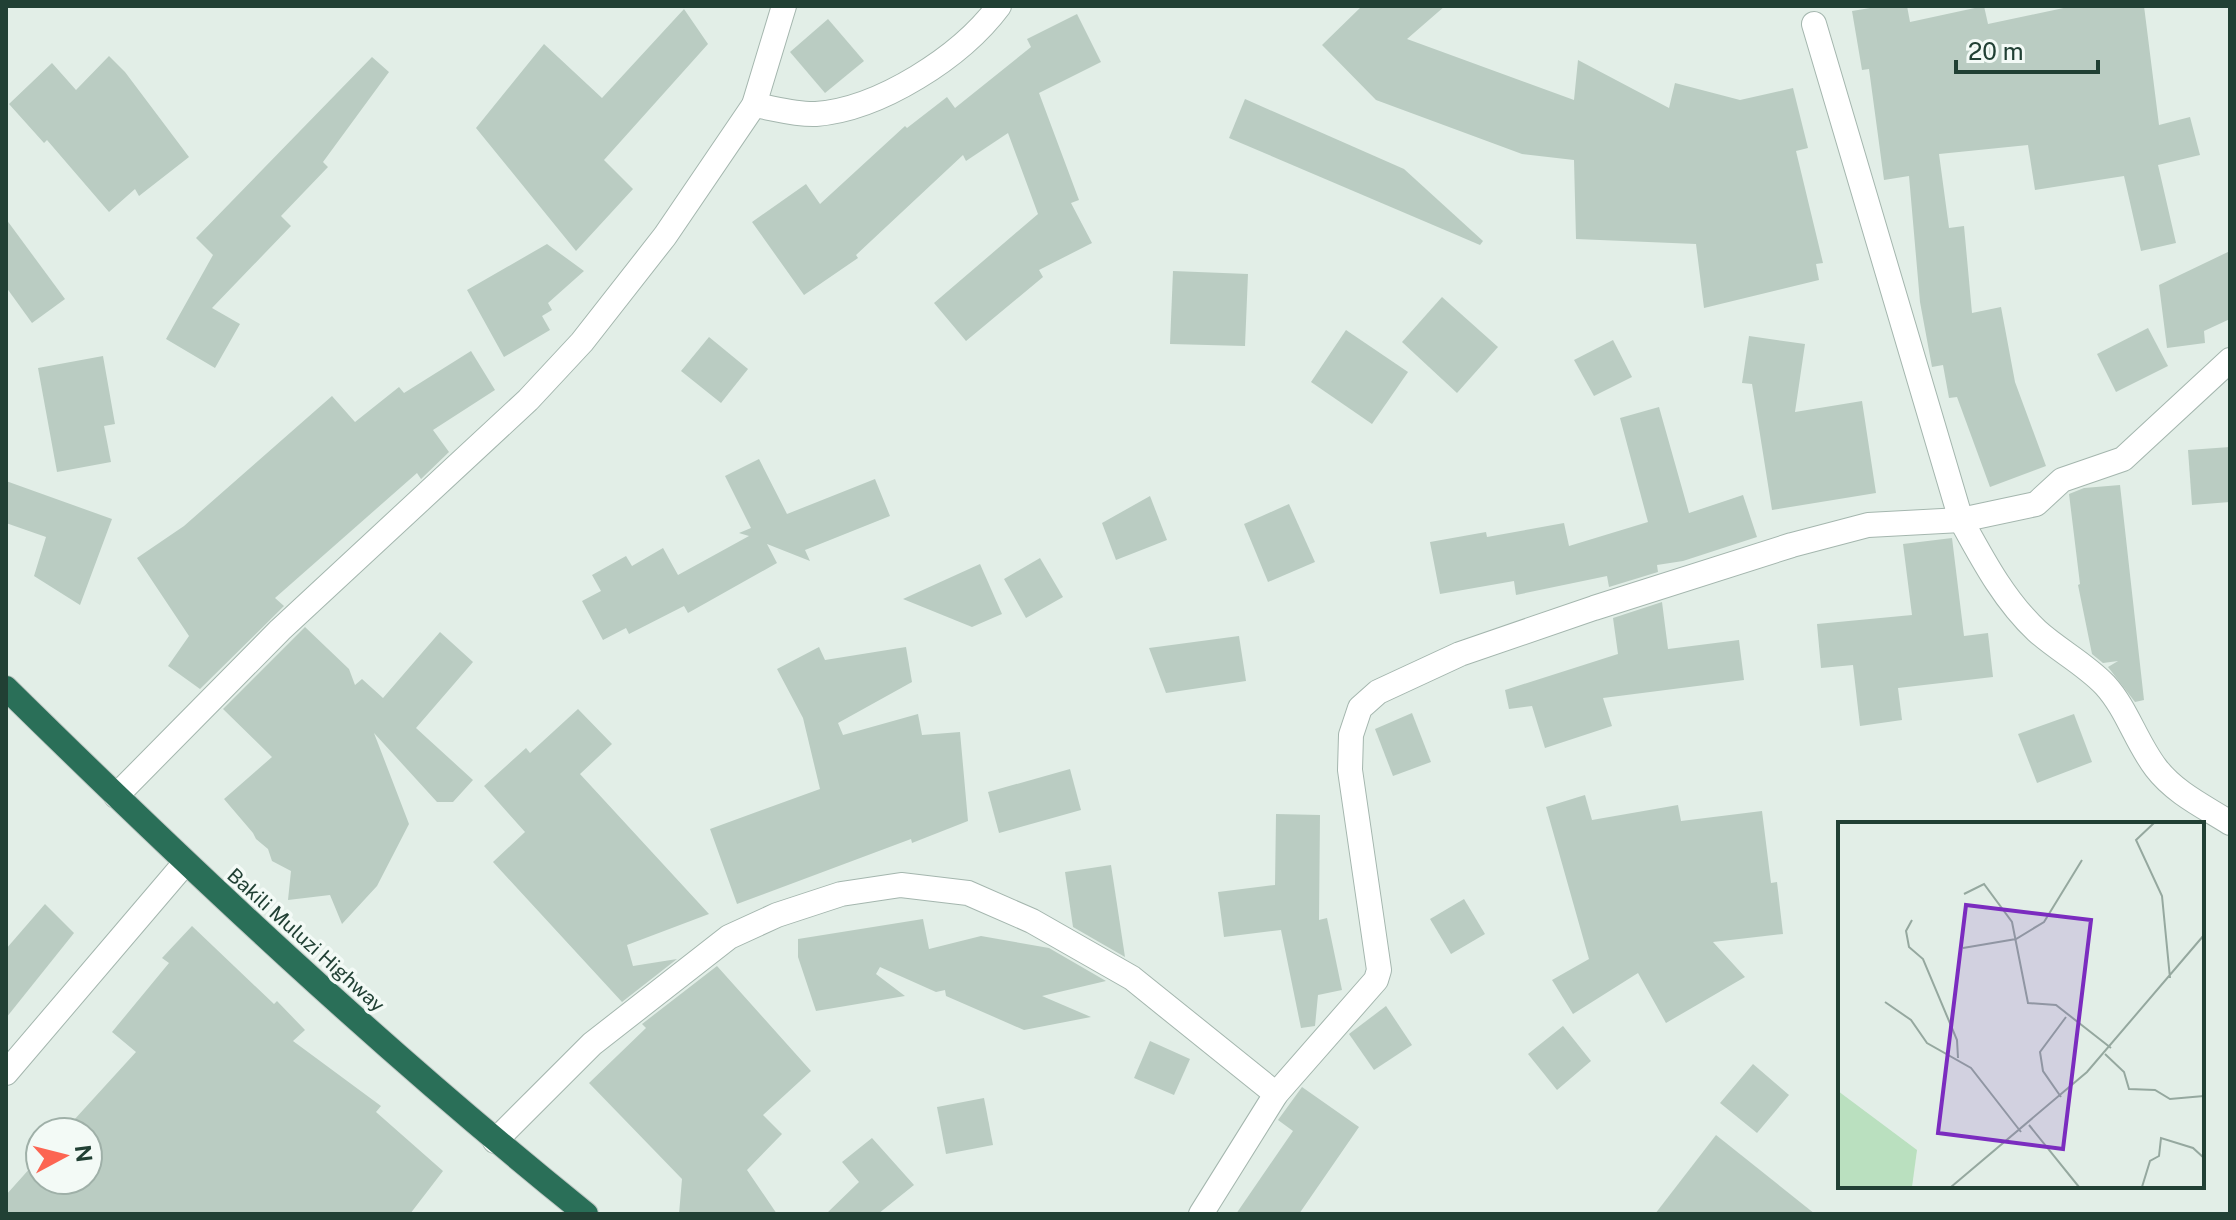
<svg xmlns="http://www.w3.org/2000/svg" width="2236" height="1220" font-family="'Public Sans',sans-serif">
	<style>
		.building { fill: #baccc2 }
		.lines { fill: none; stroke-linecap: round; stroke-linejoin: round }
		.minor-casing { stroke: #a4b6ae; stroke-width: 26 }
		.highway-casing { stroke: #c1cac6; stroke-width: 26 }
		.minor { stroke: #fff; stroke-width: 24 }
		.highway { stroke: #2a6f58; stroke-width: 24 }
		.labels { text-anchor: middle; stroke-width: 7; stroke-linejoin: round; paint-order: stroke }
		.street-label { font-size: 20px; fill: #214034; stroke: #f3faf6 }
		.inset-road { fill: none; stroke: #95a89f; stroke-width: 2 }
		.view { fill: #7b2cbf; fill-opacity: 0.15; stroke: #7b2cbf; stroke-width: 4 }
		.inset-edge { fill: none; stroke: #214034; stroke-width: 4 }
	</style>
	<rect width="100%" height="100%" fill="#e2eee7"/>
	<g class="building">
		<polygon points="1362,6 1445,6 1407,39 1574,100 1578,60 1669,108 1675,83 1740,100 1793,88 1808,148 1796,151 1823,263 1816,264 1819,280 1704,308 1696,244 1576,239 1574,160 1522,154 1376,100 1322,45"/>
		<polygon points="1882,6 1907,6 1910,22 1984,6 1988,24 2073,6 2144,6 2159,125 2190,117 2200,155 2158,165 2176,243 2141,251 2124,176 2035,190 2028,145 1939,154 1949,228 1964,226 1972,313 2001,307 2015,382 2046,466 1990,487 1957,397 1949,398 1943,365 1932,367 1920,302 1909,176 1884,180 1869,69 1862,70 1852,11"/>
		<polygon points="684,9 708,44 604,160 633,189 576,251 476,128 544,44 602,98"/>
		<polygon points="1077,14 1101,62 1039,93 1079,200 1071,203 1092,243 1039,270 1043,277 966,341 934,303 1038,214 1008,133 966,161 963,155 856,255 858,258 804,295 752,222 806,184 820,204 905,126 907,128 947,97 955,108 1031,47 1027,39"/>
		<polygon points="828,19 864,61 825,93 790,52"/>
		<polygon points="109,56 125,72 189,157 139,196 135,189 109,212 47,140 44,143 9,104 52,63 76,90"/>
		<polygon points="372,57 389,72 323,162 328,167 281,216 291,226 212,308 240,324 215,368 166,339 213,255 196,238"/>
		<polygon points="1245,99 1404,169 1483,241 1480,245 1229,138"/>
		<polygon points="6,219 65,299 32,323 6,287"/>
		<polygon points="547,244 584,271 548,303 552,310 542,316 550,330 504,357 467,290"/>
		<polygon points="2230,251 2230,319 2204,331 2205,343 2167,348 2159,285"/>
		<polygon points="1173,271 1248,274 1245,346 1170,344"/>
		<polygon points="1442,297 1498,347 1457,393 1402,342"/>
		<polygon points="2148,328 2168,366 2116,392 2097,354"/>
		<polygon points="1346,330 1408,372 1372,424 1311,382"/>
		<polygon points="1749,336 1805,344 1795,412 1862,401 1876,493 1772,510 1752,384 1742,383"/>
		<polygon points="709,337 748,369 721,403 681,371"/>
		<polygon points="1613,340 1632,377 1594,396 1574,360"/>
		<polygon points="471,351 495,390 433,430 449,452 421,479 417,473 275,598 284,606 200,689 168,666 189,636 137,558 184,526 332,396 355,422 399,387 404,393"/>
		<polygon points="103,356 115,424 104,426 111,462 57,472 38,368"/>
		<polygon points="1659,407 1689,513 1743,495 1757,537 1683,561 1657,565 1658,572 1609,587 1607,576 1516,595 1514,581 1440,594 1430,542 1486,532 1487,537 1564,523 1569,546 1648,522 1620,418"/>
		<polygon points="2230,447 2230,502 2192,505 2188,450"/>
		<polygon points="759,459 787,514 875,479 890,516 805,550 810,561 767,544 777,563 688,613 684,606 629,634 626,628 603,640 582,601 601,591 592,575 626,556 632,566 663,548 678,575 749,536 739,533 751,528 725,476"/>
		<polygon points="6,481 112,519 80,605 34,576 46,537 6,523"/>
		<polygon points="2120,485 2144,700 2135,702 2108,667 2118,661 2103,663 2092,654 2078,585 2080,584 2069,494 2084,488"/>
		<polygon points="1150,496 1167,540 1116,560 1102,523"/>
		<polygon points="1289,504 1315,562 1268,582 1244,524"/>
		<polygon points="1952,538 1964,636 1988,633 1993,677 1898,688 1902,720 1860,726 1853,665 1821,668 1817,624 1912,615 1903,544"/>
		<polygon points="1040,558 1063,597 1026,618 1004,579"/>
		<polygon points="980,564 1002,614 972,627 903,599"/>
		<polygon points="1662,602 1668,649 1739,640 1744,680 1603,698 1612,726 1545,748 1532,706 1509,709 1505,690 1618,654 1613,618"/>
		<polygon points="305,627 349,669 355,685 362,679 383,698 440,632 473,662 416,728 473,780 453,802 437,802 374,733 409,824 377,886 342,924 330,895 288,900 291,871 272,861 268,849 256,839 253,833 224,799 272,757 223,709"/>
		<polygon points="1239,636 1246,681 1166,693 1149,648"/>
		<polygon points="819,647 825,660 906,647 912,682 838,723 843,735 918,714 922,735 960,732 968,821 912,843 911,839 737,904 710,829 820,789 803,718 777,669"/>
		<polygon points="578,709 612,744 580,774 709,914 627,945 633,966 677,959 622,1002 493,862 525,832 484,786 526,748 530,753"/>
		<polygon points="1412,713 1431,762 1393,776 1375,729"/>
		<polygon points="2074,714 2092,762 2037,783 2018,734"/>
		<polygon points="1070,769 1081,810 999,833 988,792"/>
		<polygon points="1585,795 1592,820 1678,805 1681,821 1762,811 1771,883 1777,882 1783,934 1713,942 1745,977 1666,1023 1638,973 1573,1014 1552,980 1589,959 1546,807"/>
		<polygon points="1276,814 1320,815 1319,920 1327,918 1342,990 1318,995 1315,1026 1301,1028 1281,930 1224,937 1218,892 1275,885"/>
		<polygon points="1111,865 1125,957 1073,927 1065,872"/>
		<polygon points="1464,899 1485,934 1451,954 1430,919"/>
		<polygon points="45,904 74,933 6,1018 6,949"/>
		<polygon points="923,919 929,949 981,936 1049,948 1106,981 1042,996 1091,1017 1024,1030 946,996 945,990 936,992 880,967 876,974 905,996 816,1011 798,957 798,939"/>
		<polygon points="192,926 274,1004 277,1001 305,1030 293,1041 381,1106 376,1112 443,1171 410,1214 6,1214 6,1195 40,1157 40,1180 88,1180 88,1132 63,1132 136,1052 112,1032 169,963 162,958"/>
		<polygon points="717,966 811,1071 763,1115 782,1134 747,1170 777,1214 679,1214 682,1179 589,1083 646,1028 642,1024"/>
		<polygon points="1386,1006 1412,1045 1374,1070 1349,1034"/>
		<polygon points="1563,1026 1591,1061 1557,1090 1528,1054"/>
		<polygon points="1150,1041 1190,1059 1174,1095 1134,1078"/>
		<polygon points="1753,1064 1789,1095 1757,1133 1720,1103"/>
		<polygon points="1302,1087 1359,1127 1299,1214 1236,1214 1293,1131 1278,1120"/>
		<polygon points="984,1098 993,1145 946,1154 937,1107"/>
		<polygon points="1716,1135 1815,1214 1655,1214"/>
		<polygon points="872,1138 914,1185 878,1214 826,1214 859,1182 842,1162"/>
	</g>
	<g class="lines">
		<defs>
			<g id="minor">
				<path d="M1814,24L1961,520C1983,560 2004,600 2037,631C2058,650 2085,664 2105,685C2127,709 2136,742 2156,768C2175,793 2205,807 2230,823"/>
				<path d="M754,105C773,108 796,115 816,114C880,109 961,57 999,6"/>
				<polyline points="116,796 280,630 528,400 582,342 665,236 754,105 784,6"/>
				<polyline points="6,1073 185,863"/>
				<polyline points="495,1141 592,1044 729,937 777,915 841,894 901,885 968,893 1032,921 1132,978 1276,1094"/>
				<polyline points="1201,1214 1276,1094 1376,980 1379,970 1350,770 1351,735 1360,708 1378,692 1460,654 1594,608 1792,545 1868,525 1961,520 2036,504 2062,480 2123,459 2230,360"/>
			</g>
			<path id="highway" d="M6,688C192,871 382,1050 586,1214"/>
		</defs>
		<use href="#minor" class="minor-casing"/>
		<use href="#highway" class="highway-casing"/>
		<use href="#minor" class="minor"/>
		<use href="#highway" class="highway"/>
	</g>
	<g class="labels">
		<g class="street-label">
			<text transform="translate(306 940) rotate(42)" y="7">Bakili Muluzi Highway</text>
		</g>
	</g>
	<g transform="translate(1838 822)">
		<rect width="366" height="366" fill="#e2eee7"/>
		<path d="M0,269L79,328L74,365H0Z" fill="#bae0bf"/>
		<path class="inset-road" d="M316,1L298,18L324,74L332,156M126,72L146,62L174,100L190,181L218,183L273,226M74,98L68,109L71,125L85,137L119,218L120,236M125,126L178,117L206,100L244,38M47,180L73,198L89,221L133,246L183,310M267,232L286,250L291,267L317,268L332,277L366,274M223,275L205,249L202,230L228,195M191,303L241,365M113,365L249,250L366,113M304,365L312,339L321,334L323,316L355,326L366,336"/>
		<path class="view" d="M128,83L253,98L225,327L100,311Z"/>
		<rect width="366" height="366" class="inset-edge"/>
	</g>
	<rect width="2236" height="1220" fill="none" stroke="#214034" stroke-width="16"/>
	<g transform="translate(64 1156) rotate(83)"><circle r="38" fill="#f3faf6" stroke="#9fb0a8" stroke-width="2"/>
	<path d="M0-6L14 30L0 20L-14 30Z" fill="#fc6552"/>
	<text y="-12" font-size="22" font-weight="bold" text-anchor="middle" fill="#214034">N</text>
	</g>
	<path d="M1956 60v12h142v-12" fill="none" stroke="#214034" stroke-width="4"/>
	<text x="1968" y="60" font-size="24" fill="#214034" stroke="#f3faf6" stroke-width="6" paint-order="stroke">20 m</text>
</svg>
